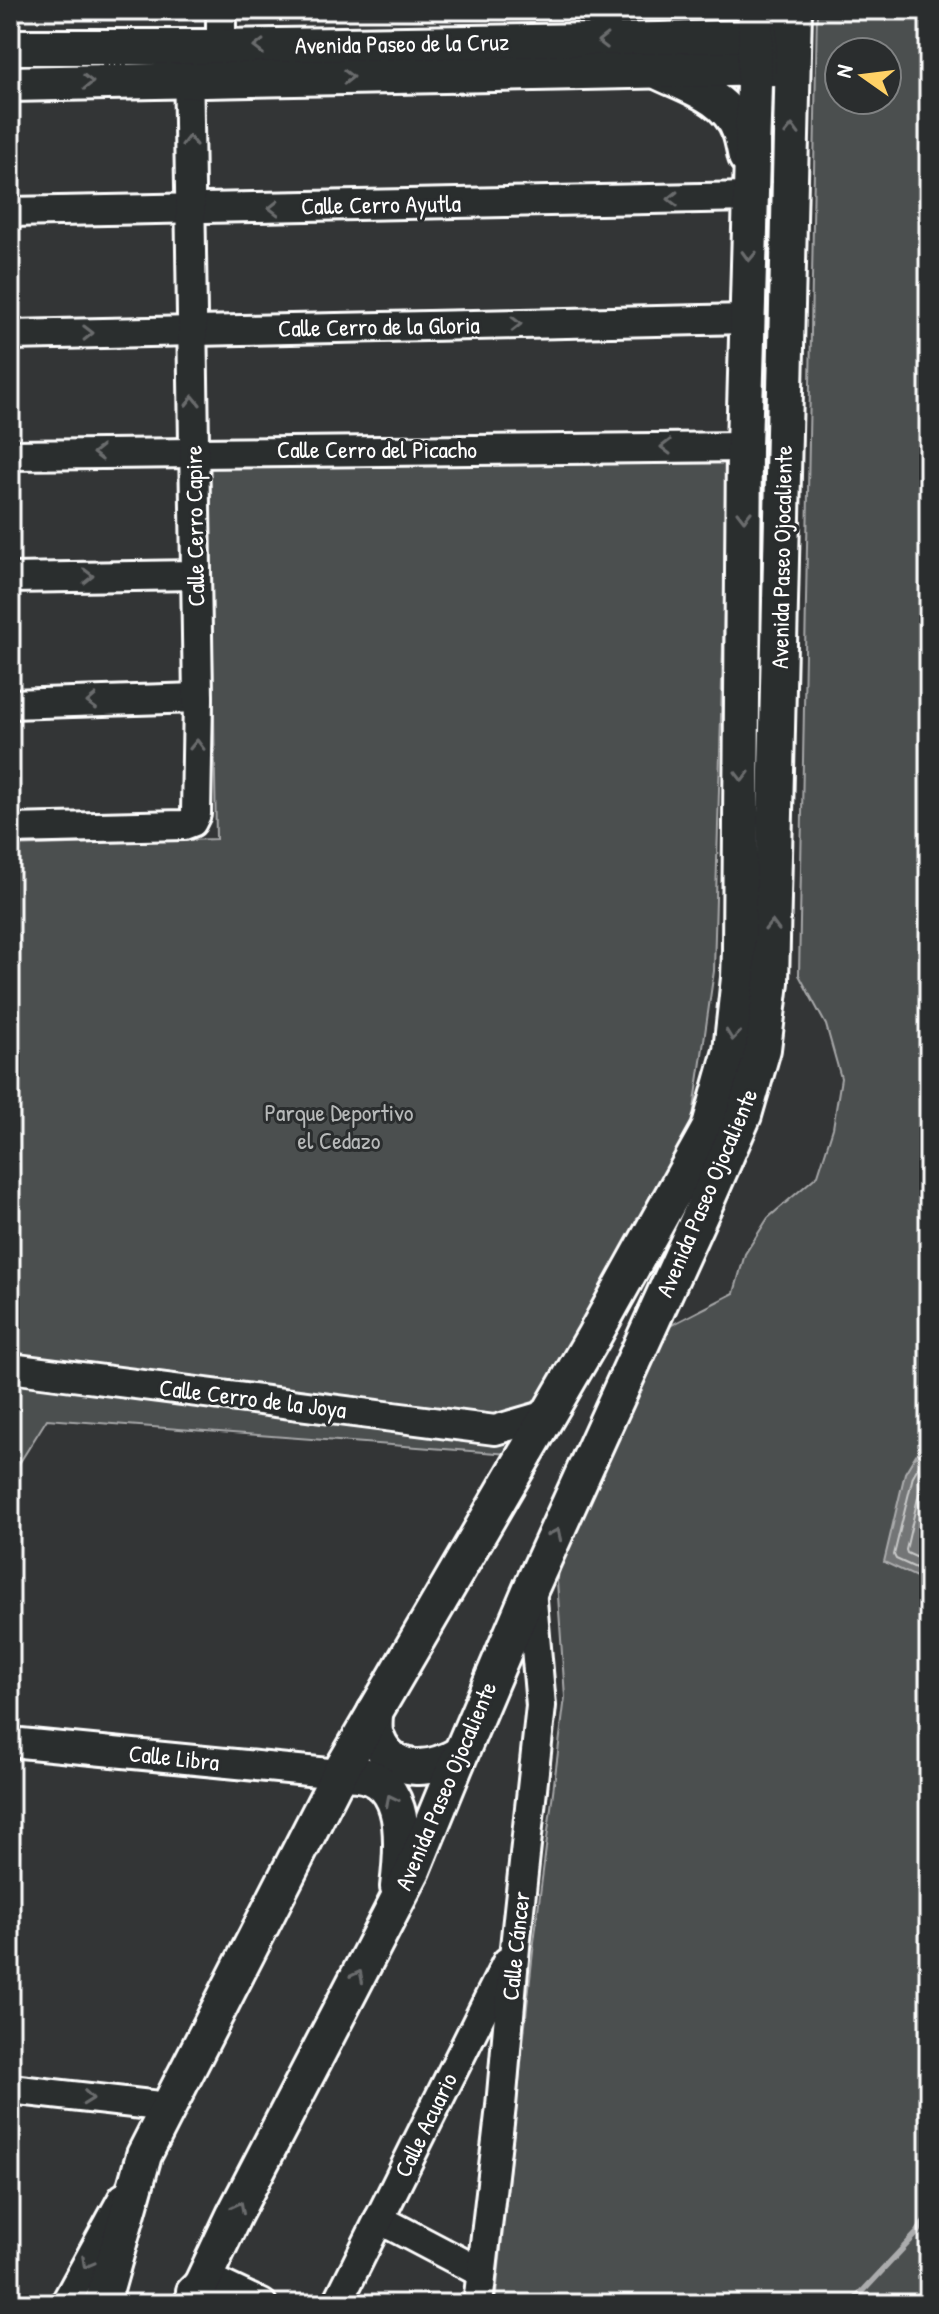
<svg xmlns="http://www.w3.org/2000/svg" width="939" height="2314" font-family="'Patrick Hand',sans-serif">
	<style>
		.green { fill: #4c4f50; stroke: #a6a7a8; stroke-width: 2; fill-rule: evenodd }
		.water { fill: #737576; stroke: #abacad; stroke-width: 2 }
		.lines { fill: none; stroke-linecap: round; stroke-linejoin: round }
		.shore { stroke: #c7c8c8; stroke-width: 2 }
		.stream { stroke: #abacad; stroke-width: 6 }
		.minor-casing { stroke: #fff; stroke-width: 34 }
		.major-casing { stroke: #fff; stroke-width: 40 }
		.minor { stroke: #2a2d2e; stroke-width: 28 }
		.major { stroke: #2a2d2e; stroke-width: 34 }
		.oneway { stroke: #6a6c6d }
		.labels { text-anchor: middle; stroke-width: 6; stroke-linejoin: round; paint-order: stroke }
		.street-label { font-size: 24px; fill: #fff; stroke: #2a2d2e }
		.park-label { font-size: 24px; fill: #b7b9b9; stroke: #2a2d2e }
	</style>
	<rect width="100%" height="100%" fill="#333536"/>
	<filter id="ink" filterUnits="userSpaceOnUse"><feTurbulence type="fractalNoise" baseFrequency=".0125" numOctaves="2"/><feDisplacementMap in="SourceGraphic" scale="16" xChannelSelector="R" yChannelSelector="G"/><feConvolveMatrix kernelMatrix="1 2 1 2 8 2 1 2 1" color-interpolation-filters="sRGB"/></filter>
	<g filter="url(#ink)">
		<g class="green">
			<path d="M817,10H929V2304H495L534,1942L565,1697L557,1581L585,1473L658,1332L734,1293L745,1254L768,1218L818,1175L833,1128L841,1078L826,1025L799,975ZM839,52H887V100H839Z"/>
			<polygon points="728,463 714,971 692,1124 609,1288 510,1454 47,1419 10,1478 10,846 216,839 210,468"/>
		</g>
		<polygon class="water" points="929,1433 929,1583 884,1562 905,1473"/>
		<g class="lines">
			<g class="shore">
				<polyline points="929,1448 913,1476 894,1555 896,1559 929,1574"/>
				<polyline points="929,1468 922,1480 906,1550 907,1553 929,1563"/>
			</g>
			<polyline class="stream" points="851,2304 918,2232 929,2214"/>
			<defs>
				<g id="minor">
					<polyline points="221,47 221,10"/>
					<polyline points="10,212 751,197"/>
					<polyline points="10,335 747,319"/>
					<polyline points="10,455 744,447"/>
					<polyline points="10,578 196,575"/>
					<polyline points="10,704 198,698"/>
					<polyline points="10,829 184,825 192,822 196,814 198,698 188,59"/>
					<polyline points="10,1368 495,1430 546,1415"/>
					<polyline points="10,1742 339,1774"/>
					<polyline points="10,2089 168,2107"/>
					<polyline points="379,2219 480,2272"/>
					<polyline points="191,2291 205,2277 262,2304"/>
					<polyline points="65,2304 123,2198"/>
					<polyline points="337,2304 507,1962"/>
					<polyline points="478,2304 501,2106 515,1947 541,1706 531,1589"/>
				</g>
				<g id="major">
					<polyline points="10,47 221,47 660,40 777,36"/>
					<path d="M661,73C691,87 728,98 740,132C743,140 744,149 746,157"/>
					<polyline points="10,84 777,68"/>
					<path d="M375,1712C375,1718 374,1725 375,1732C376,1737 378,1739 380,1744C398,1776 432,1770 460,1754"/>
					<path d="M339,1774C409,1766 404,1838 398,1887"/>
					<polyline points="102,2304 144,2155 339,1774 594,1336 709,1129 731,1051 739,978 740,949 744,447 756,10"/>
					<polyline points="192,2304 234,2215 413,1870 455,1767 531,1588 707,1200 744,1115 763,1049 771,982 794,10"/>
				</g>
			</defs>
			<use href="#minor" class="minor-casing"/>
			<use href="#major" class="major-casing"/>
			<use href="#minor" class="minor"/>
			<use href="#major" class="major"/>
		</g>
		<defs><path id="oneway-chevron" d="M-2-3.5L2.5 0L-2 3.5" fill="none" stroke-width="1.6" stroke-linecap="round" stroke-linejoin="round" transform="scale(2)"/></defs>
		<g class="oneway">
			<use href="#oneway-chevron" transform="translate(603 41) rotate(179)"/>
			<use href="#oneway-chevron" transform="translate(259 47) rotate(179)"/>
			<use href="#oneway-chevron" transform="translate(348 77) rotate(-1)"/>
			<use href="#oneway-chevron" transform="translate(88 82) rotate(-1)"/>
			<use href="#oneway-chevron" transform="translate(792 130) rotate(-89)"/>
			<use href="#oneway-chevron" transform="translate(189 141) rotate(-90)"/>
			<use href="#oneway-chevron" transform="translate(673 199) rotate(179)"/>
			<use href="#oneway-chevron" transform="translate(274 208) rotate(179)"/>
			<use href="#oneway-chevron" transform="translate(749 256) rotate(92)"/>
			<use href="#oneway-chevron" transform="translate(516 324) rotate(-1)"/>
			<use href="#oneway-chevron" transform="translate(88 333) rotate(-1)"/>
			<use href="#oneway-chevron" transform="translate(193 401) rotate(-91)"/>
			<use href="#oneway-chevron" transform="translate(666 447) rotate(180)"/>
			<use href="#oneway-chevron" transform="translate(98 453) rotate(179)"/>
			<use href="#oneway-chevron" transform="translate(744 516) rotate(90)"/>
			<use href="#oneway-chevron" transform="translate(88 576) rotate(-1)"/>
			<use href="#oneway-chevron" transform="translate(92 702) rotate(178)"/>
			<use href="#oneway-chevron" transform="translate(197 745) rotate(-89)"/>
			<use href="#oneway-chevron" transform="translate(742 776) rotate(90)"/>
			<use href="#oneway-chevron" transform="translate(772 926) rotate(-89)"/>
			<use href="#oneway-chevron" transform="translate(733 1035) rotate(96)"/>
			<use href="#oneway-chevron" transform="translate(556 1534) rotate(-65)"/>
			<use href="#oneway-chevron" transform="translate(391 1800) rotate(-117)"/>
			<use href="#oneway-chevron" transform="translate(358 1976) rotate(-63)"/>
			<use href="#oneway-chevron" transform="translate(88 2098) rotate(6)"/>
			<use href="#oneway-chevron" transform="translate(239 2207) rotate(-63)"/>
			<use href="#oneway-chevron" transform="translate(87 2263) rotate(119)"/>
		</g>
	</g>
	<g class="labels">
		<g class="street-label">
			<text transform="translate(402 44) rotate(-1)" y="8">Avenida Paseo de la Cruz</text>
			<text transform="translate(381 205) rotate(-1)" y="8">Calle Cerro Ayutla</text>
			<text transform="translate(379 327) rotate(-1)" y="8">Calle Cerro de la Gloria</text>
			<text x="377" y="458">Calle Cerro del Picacho</text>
			<text transform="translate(195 526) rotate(-91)" y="8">Calle Cerro Capire</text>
			<text transform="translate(782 557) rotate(-89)" y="8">Avenida Paseo Ojocaliente</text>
			<text transform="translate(707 1193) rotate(-67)" y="8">Avenida Paseo Ojocaliente</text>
			<text transform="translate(253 1399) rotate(7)" y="8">Calle Cerro de la Joya</text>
			<text transform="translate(174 1758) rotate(6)" y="8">Calle Libra</text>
			<text transform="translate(446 1786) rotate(-67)" y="8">Avenida Paseo Ojocaliente</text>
			<text transform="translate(516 1946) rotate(-84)" y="8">Calle Cáncer</text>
			<text transform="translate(426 2125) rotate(-64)" y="8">Calle Acuario</text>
		</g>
		<g class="park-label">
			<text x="339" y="1121">Parque Deportivo<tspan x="339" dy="28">el Cedazo</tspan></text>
		</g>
	</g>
	<rect width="939" height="2314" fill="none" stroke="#2a2d2e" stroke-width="40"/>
	<rect x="20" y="20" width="899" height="2274" fill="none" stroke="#fff" stroke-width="3" filter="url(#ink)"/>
	<g transform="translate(863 76) rotate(284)"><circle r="38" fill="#2a2d2e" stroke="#7f8182" stroke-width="2"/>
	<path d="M0-6L14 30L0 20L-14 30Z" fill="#ffd166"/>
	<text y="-12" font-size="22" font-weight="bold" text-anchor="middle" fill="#ffffff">N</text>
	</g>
</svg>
